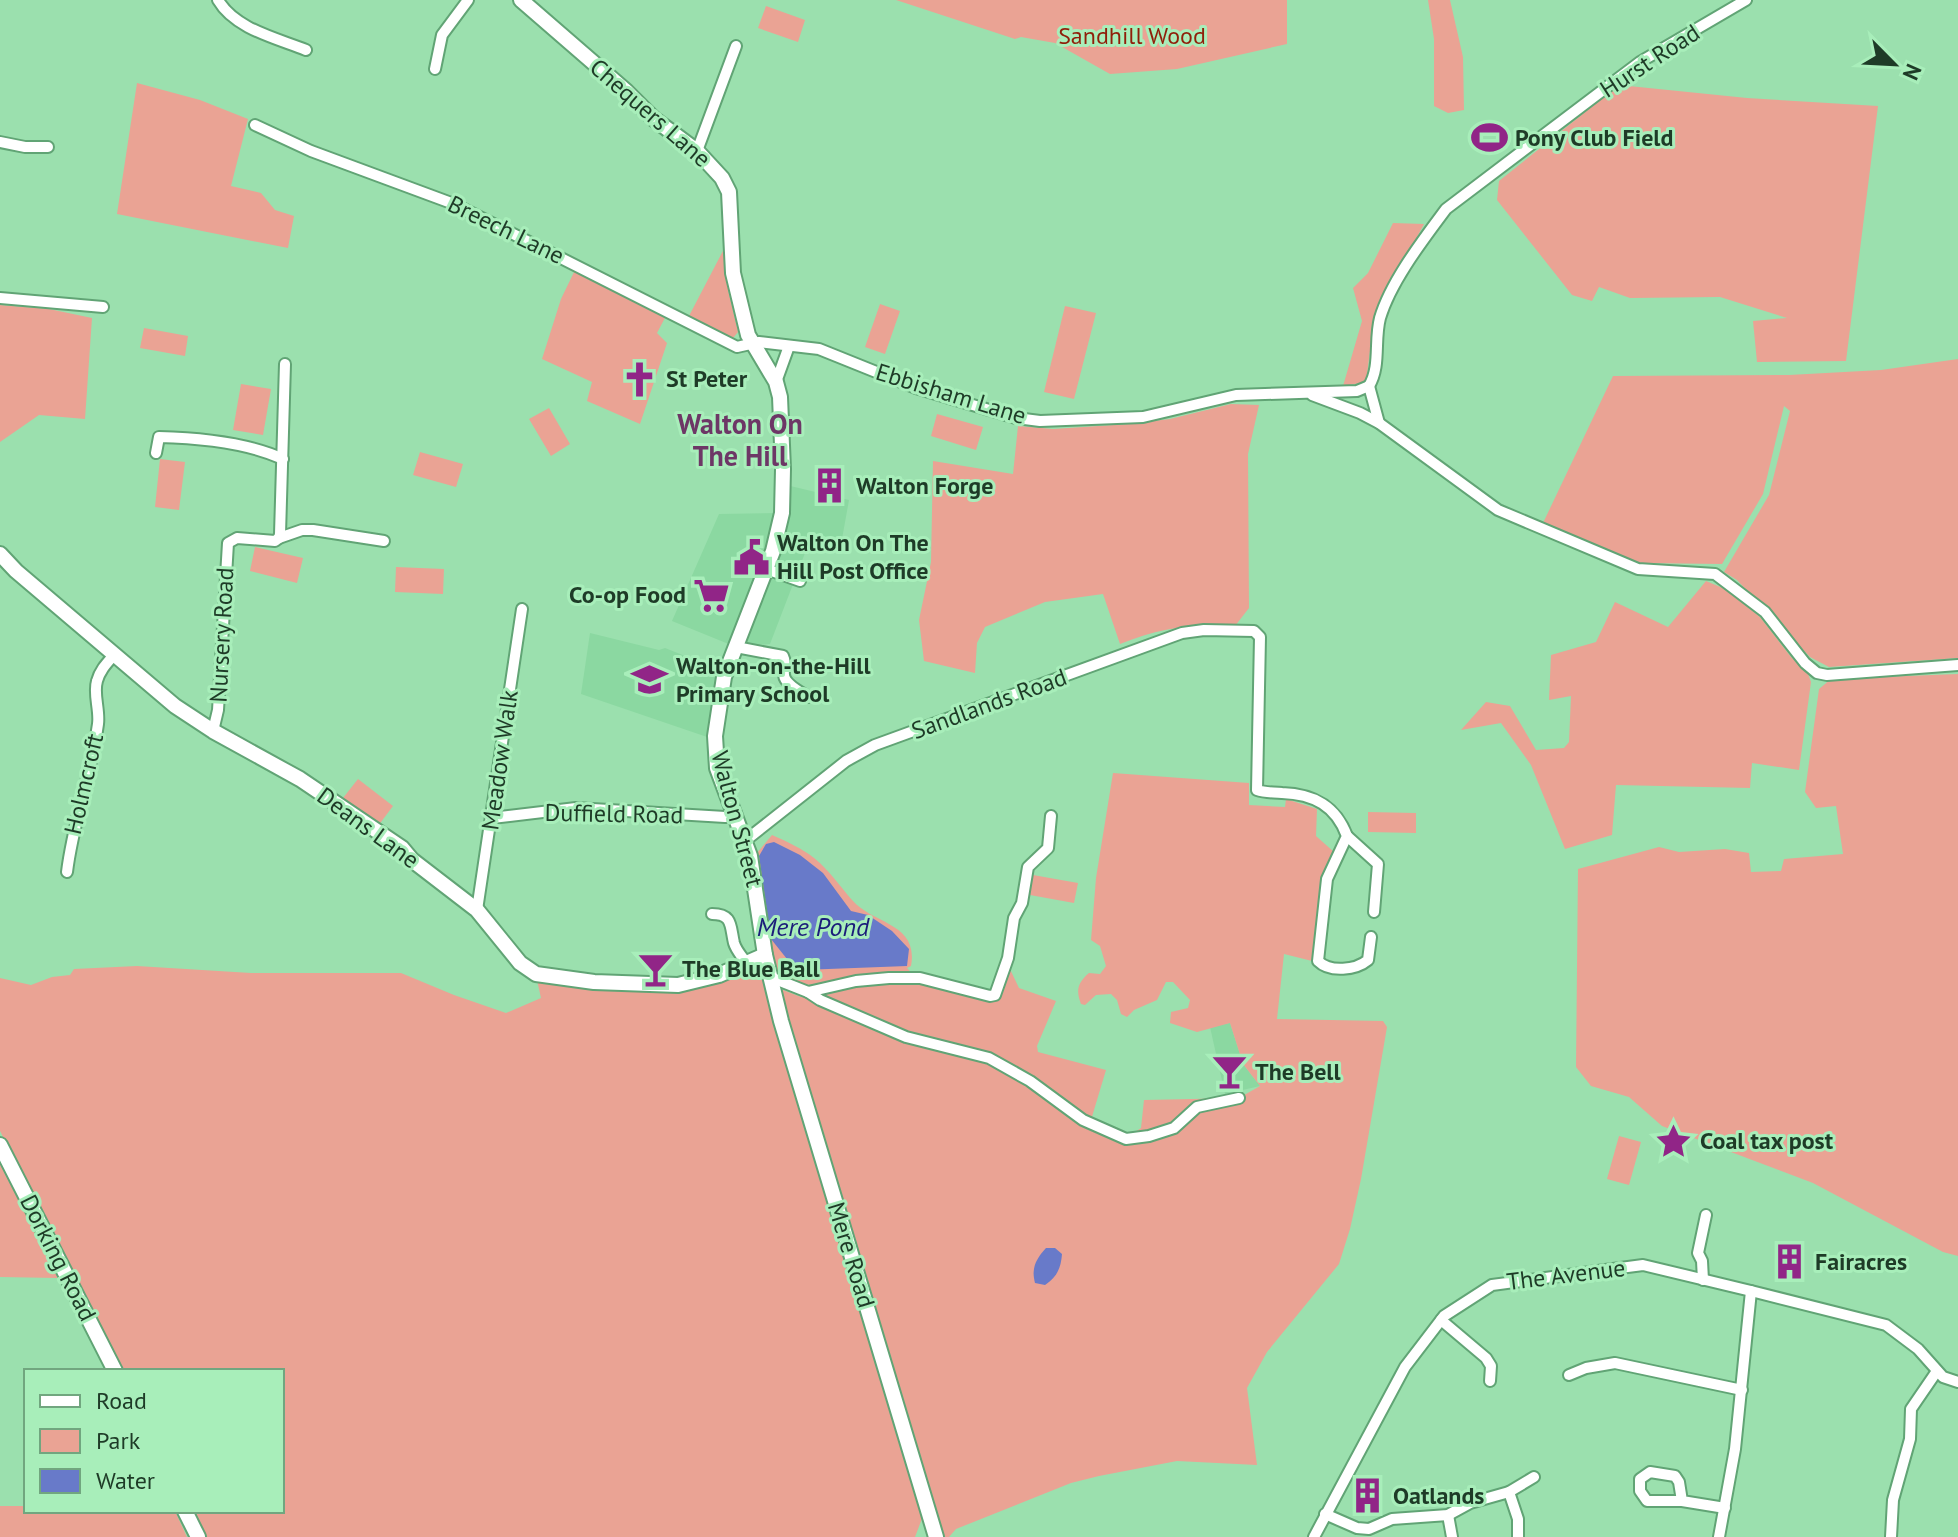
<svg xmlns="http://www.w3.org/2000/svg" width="1958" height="1537" font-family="'PT Sans',sans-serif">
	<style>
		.built { fill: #8bd8a1 }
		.green { fill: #eaa394 }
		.water { fill: #687ac9 }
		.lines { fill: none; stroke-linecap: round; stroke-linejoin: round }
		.street-casing { stroke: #61a475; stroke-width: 14 }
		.secondary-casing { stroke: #61a475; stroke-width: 18 }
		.street { stroke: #fff; stroke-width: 10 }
		.secondary { stroke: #fff; stroke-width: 14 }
		.labels { text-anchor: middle; stroke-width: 6; stroke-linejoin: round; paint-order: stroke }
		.park-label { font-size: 24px; fill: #901f0a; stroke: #a8eeba }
		.street-label { font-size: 24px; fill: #1e3b27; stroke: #a8eeba }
		.poi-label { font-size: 24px; font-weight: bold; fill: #1e3b27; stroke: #a8eeba; text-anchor: start }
		.water-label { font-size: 26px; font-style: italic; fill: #1b1d7a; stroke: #a8eeba }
		.quarter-label { font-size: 28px; font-weight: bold; fill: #6d3766; stroke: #a8eeba }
	</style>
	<rect width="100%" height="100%" fill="#9be0ae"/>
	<g class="built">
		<polygon points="782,484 849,500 842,539 810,540 770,644 736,647 672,621 719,514 781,513"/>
		<polygon points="590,633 659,650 665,648 720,670 715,690 710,738 581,694"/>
		<polygon points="1230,1023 1243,1064 1260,1086 1225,1094 1210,1027"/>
	</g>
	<g class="green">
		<polygon points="896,0 1287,0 1287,44 1177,69 1110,74 1055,43 1021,37 1015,39"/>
		<polygon points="1428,0 1450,0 1463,57 1464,110 1448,113 1434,106 1434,39"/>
		<polygon points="766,6 805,20 798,42 758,28"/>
		<polygon points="137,83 200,100 248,119 231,186 261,193 275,210 294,216 288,248 117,214"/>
		<polygon points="1619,85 1747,98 1878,106 1846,361 1757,362 1753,321 1787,318 1720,297 1630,298 1599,287 1592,301 1572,295 1497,200 1499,181"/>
		<polygon points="1393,223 1424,224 1382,302 1371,343 1366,382 1343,386 1362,321 1353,288 1368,273"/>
		<polygon points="725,247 728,290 738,332 733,338 689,316"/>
		<polygon points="576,268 667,314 657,333 667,343 640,424 587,401 592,382 542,359 561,299"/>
		<polygon points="880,304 900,311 885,354 865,347"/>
		<polygon points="0,305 49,309 92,318 85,419 39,415 0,442"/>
		<polygon points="1065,306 1096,313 1074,399 1044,392"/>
		<polygon points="144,328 188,336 185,356 140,348"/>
		<polygon points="1958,359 1958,658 1829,667 1810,657 1737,580 1724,572 1769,495 1790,411 1784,406 1763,494 1722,564 1639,563 1543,523 1613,376 1789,375 1881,370"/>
		<polygon points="241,384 271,389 263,435 233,430"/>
		<path d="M1231,404L1259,405L1248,454L1249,608L1235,626C1192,623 1160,628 1120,644L1103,594L1045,602L985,627L977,643L975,673L924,661L919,620L931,562L933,461L1013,474L1018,426L1053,429L1129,424L1170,419Z"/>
		<polygon points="549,408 570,444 551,456 529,419"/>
		<polygon points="937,414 983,427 976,450 931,436"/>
		<polygon points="420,452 463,464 456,487 413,475"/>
		<polygon points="160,459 185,462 179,510 155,507"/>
		<polygon points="255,547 303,558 297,583 250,571"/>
		<polygon points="396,567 444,569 443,594 395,592"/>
		<polygon points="1706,581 1725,589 1760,617 1791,657 1807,671 1811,682 1799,770 1752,763 1750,788 1616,785 1612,835 1565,849 1531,765 1501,723 1461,730 1486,702 1510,706 1536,750 1564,748 1569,742 1571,696 1549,700 1551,655 1596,642 1615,602 1668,627"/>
		<polygon points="1880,671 1881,677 1958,674 1958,1256 1943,1252 1813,1183 1662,1126 1629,1097 1591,1086 1576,1067 1578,869 1659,847 1679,852 1725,849 1749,853 1751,872 1781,871 1784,859 1843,854 1836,806 1816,808 1805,792 1819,689 1831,679"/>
		<path d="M1113,773L1249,783V805L1285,807L1286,799L1317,809L1316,836L1334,852L1319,896L1312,961L1284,954L1277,1019L1383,1021L1387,1027L1361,1179L1350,1229L1339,1264L1267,1352L1247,1388L1257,1465L1177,1461L1099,1476L1071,1483L956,1529L949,1537H943L778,988L801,997L828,984L801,985L776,971L757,853L772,835C820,856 821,863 853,901C873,924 919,923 911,966L907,968L919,981L1000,996L1009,967L1019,988L1056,1001L1037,1046L1038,1052L1106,1070L1091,1120L1126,1138L1141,1128L1144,1100L1239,1098L1260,1086L1243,1064L1230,1023L1197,1032L1170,1023L1171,1012L1188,1008L1190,1000L1173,982H1166L1157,1000L1134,1010L1127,1017L1121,1014L1117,1000L1111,994L1096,995L1085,1005L1081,1004C1076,991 1077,983 1089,973L1100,974L1106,966L1100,946L1091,940L1096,878Z"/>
		<polygon points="358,779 393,806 378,826 343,798"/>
		<polygon points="1368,812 1416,813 1416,833 1368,832"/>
		<polygon points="1033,875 1078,883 1074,903 1030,895"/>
		<polygon points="757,963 761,965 923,1516 915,1537 207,1537 194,1511 282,1511 282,1371 123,1371 0,1131 0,978 31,985 52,977 70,975 74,969 137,966 251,973 401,973 454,995 506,1013 541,998 537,980 675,991"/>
		<polygon points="1619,1136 1641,1142 1629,1185 1607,1179"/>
		<polygon points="0,1164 58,1278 0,1277"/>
		<polygon points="0,1506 26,1506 26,1511 175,1511 187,1537 0,1537"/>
	</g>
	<g class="water">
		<polygon points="774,842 800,855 823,873 851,911 868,915 892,931 909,949 907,966 802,970 787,959 771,939 759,856 766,844"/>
		<path d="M1046,1248H1055L1062,1254C1061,1268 1057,1277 1045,1285L1035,1283C1031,1268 1036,1259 1046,1248Z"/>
	</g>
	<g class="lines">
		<defs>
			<g id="street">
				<path d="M218,0C235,29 276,38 306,50"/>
				<polyline points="435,69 442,35 468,0"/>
				<polyline points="255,125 311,151 454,204 737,347 759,342 819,349 916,388 1016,418 1040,421 1143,417 1236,395 1357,391 1369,386"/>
				<polyline points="0,142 25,147 48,147"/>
				<polyline points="697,151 736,46"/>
				<polyline points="0,298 103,307"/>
				<polyline points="776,382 789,346"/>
				<path d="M1369,386C1381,366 1374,341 1380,318C1391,281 1423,240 1446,209L1640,62L1746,0"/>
				<polyline points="1369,386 1379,423"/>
				<polyline points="1312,395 1360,413 1379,423 1498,510 1638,569 1715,574 1765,612 1805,663 1817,673 1827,675 1958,665"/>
				<path d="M156,453L159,437C200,438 246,442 283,459"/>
				<polyline points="279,538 302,530 313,530 384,541"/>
				<polyline points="766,569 800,581"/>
				<path d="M736,647L783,656C787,664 783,666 784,675C785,685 801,692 808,697"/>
				<polyline points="213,731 218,710 228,543 237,538 275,541 279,538 280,534 285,364"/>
				<polyline points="492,818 576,808 725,817 736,815"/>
				<polyline points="1347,836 1378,864 1374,912"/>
				<path d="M746,840L846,761L875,745L1182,633L1204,630L1254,631L1260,637L1257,790C1265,793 1273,792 1282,793C1314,794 1336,806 1347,836L1327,879L1318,961C1330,973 1356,970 1368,960L1371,937"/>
				<path d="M67,872C73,822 91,775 98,724C100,710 93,694 97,681C100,670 107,663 114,655"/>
				<polyline points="477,910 522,609"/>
				<path d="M712,914C733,914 730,926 734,943C736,950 741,955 745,961"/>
				<polyline points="770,977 808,992 856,981 889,978 920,978 990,996 995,995 1008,958 1014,918 1022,903 1028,867 1048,848 1051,816"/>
				<polyline points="808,992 820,1000 906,1037 989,1058 1030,1081 1083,1120 1126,1139 1149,1136 1174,1128 1197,1107 1239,1098"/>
				<polyline points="1703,1280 1702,1261 1698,1253 1706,1215"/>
				<polyline points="1751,1291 1886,1325 1918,1349 1943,1377 1958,1382"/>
				<polyline points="1441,1320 1486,1358 1491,1366 1490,1381"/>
				<polyline points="1569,1375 1586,1368 1615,1363 1742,1390"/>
				<polyline points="1509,1492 1518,1519 1518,1537"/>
				<polyline points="1682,1501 1679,1482 1675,1476 1650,1472 1640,1479 1640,1491 1647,1501 1682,1501 1725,1508"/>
				<polyline points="1325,1514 1357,1528 1369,1529 1392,1519 1448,1515 1470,1503 1509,1492 1534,1477"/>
				<polyline points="1448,1515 1452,1537"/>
				<polyline points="1314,1537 1405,1367 1444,1316 1492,1285 1643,1265 1751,1291 1735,1449 1719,1537"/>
				<polyline points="1891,1537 1893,1500 1910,1439 1911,1409 1937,1371"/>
			</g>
			<g id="secondary">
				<polyline points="521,0 626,91 654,119 697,151 722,178 729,192 733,273 748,335 776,382 780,397 783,469 782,513 773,551 724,677 715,736 717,768 750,856 765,955 781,1021 936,1537"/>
				<polyline points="0,554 16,571 175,706 213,731 300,779 402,848 412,860 477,910 520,963 536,974 594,982 678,985 719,975 765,955"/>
				<polyline points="0,1145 115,1371"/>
				<polyline points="185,1511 198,1537"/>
			</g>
		</defs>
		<use href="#street" class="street-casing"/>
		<use href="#secondary" class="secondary-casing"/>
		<use href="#street" class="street"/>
		<use href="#secondary" class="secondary"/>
	</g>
	<defs>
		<symbol id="stadium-bare" viewBox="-9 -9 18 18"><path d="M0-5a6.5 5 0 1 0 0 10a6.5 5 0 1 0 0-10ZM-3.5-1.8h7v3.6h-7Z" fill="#912587" stroke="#a8eeba" stroke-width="2.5" paint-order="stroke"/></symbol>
		<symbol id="church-bare" viewBox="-9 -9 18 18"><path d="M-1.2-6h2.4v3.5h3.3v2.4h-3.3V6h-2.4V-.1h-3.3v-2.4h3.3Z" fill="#912587" stroke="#a8eeba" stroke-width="2.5" paint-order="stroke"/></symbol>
		<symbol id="building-bare" viewBox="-9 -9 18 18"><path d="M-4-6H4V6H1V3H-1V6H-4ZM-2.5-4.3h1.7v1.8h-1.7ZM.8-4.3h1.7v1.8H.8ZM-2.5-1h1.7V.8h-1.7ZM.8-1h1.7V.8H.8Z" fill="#912587" stroke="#a8eeba" stroke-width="2.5" paint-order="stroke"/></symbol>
		<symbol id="civic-bare" viewBox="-9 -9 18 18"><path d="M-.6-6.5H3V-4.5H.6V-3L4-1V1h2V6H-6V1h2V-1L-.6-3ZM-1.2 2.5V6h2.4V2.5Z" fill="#912587" stroke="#a8eeba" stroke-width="2.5" paint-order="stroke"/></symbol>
		<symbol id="supermarket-bare" viewBox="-9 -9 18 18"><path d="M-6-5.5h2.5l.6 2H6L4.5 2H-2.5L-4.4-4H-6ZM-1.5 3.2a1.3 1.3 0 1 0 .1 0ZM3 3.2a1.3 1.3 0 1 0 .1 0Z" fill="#912587" stroke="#a8eeba" stroke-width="2.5" paint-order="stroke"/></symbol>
		<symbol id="school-bare" viewBox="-9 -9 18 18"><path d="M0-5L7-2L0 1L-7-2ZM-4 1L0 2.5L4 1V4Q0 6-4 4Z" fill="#912587" stroke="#a8eeba" stroke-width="2.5" paint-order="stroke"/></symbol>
		<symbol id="bar-bare" viewBox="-9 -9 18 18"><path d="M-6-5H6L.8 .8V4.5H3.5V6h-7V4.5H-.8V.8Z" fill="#912587" stroke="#a8eeba" stroke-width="2.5" paint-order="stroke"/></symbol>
		<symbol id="sight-bare" viewBox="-9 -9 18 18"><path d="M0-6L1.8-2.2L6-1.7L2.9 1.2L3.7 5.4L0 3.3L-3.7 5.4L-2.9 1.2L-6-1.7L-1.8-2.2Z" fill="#912587" stroke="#a8eeba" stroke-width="2.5" paint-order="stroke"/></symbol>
	</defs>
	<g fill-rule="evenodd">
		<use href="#stadium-bare" x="1464" y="112" width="51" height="51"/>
		<use href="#church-bare" x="614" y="354" width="51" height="51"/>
		<use href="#building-bare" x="804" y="460" width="51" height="51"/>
		<use href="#civic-bare" x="726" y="532" width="51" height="51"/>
		<use href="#supermarket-bare" x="686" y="570" width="51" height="51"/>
		<use href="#school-bare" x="624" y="654" width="51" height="51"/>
		<use href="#bar-bare" x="630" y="944" width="51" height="51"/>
		<use href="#bar-bare" x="1204" y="1046" width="51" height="51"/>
		<use href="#sight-bare" x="1648" y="1116" width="51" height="51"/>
		<use href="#building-bare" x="1764" y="1236" width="51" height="51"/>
		<use href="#building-bare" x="1342" y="1470" width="51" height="51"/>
	</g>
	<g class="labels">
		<g class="park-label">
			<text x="1132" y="44">Sandhill Wood</text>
		</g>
		<g class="street-label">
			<text transform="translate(1650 61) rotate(-33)" y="8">Hurst Road</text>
			<text transform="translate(650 113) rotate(41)" y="8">Chequers Lane</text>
			<text transform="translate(506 230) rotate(26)" y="8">Breech Lane</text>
			<text transform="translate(951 394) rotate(17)" y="8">Ebbisham Lane</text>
			<text transform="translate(222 635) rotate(-87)" y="8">Nursery Road</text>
			<text transform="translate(989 704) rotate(-20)" y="8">Sandlands Road</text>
			<text transform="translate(500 760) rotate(-82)" y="8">Meadow Walk</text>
			<text transform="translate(84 784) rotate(-77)" y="8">Holmcroft</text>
			<text transform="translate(614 814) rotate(1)" y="8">Duffield Road</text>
			<text transform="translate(737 819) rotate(75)" y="8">Walton Street</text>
			<text transform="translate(368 828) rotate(36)" y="8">Deans Lane</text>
			<text transform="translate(851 1255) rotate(73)" y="8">Mere Road</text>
			<text transform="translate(58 1258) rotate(63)" y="8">Dorking Road</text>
			<text transform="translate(1566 1275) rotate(-7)" y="8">The Avenue</text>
		</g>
		<g class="poi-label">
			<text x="1515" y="146">Pony Club Field</text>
			<text x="666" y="387">St Peter</text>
			<text x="856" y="494">Walton Forge</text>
			<text x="777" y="551">Walton On The<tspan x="777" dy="28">Hill Post Office</tspan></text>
			<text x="686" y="603" text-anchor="end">Co-op Food</text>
			<text x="676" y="674">Walton-on-the-Hill<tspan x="676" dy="28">Primary School</tspan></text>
			<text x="682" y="977">The Blue Ball</text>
			<text x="1255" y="1080">The Bell</text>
			<text x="1700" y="1149">Coal tax post</text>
			<text x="1815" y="1270">Fairacres</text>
			<text x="1393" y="1504">Oatlands</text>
		</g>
		<g class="water-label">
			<text x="813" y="936">Mere Pond</text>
		</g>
		<g class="quarter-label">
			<text x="740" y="434">Walton On<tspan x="740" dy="32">The Hill</tspan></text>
		</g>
	</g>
	<rect x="24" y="1369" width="260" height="144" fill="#a8eeba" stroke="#71a67f" stroke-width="2"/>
	<rect x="40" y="1395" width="40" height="12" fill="#ffffff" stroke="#71a67f" stroke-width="2"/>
	<text x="96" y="1409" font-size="24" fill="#1e3b27">Road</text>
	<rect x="40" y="1429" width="40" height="24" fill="#eaa394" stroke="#71a67f" stroke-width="2"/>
	<text x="96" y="1449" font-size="24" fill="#1e3b27">Park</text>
	<rect x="40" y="1469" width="40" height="24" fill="#687ac9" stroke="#71a67f" stroke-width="2"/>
	<text x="96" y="1489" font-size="24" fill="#1e3b27">Water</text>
	<g transform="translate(1894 64) rotate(114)" stroke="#a8eeba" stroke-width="6" paint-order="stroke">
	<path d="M0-6L14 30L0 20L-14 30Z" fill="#1e3b27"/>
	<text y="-12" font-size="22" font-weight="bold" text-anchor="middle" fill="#1e3b27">N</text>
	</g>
</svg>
